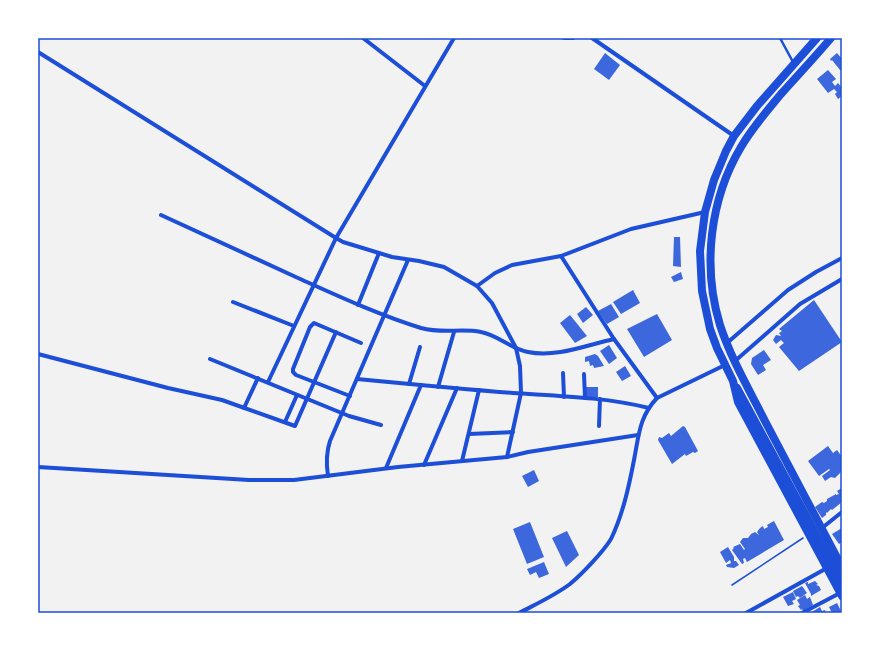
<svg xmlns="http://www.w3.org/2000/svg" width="880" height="651" font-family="'Fira Sans',sans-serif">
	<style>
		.building { fill: #3d67dc }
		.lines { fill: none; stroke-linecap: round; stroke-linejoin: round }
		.path { stroke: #1d4ed8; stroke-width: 1.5 }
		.service { stroke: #1d4ed8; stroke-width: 2.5 }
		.minor { stroke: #1d4ed8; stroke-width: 4 }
		.trunk { stroke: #1d4ed8; stroke-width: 8 }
		.neatline { fill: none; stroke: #1d4ed8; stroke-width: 1.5 }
	</style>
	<rect width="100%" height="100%" fill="#f2f2f2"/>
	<g class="building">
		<polygon points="605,53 620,65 609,80 594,69"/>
		<polygon points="837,53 842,59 842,71 840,70 832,60 831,61 830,59"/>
		<polygon points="828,70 836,79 832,82 835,86 838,83 842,88 842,96 838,99 835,94 837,92 834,89 828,93 817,79"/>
		<polygon points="674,237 680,237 681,267 673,266"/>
		<polygon points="681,272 683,279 674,282 671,277"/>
		<polygon points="633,290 640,303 621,314 613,302"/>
		<polygon points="814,300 842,342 799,371 779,347 784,343 781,340 776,344 773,340 776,335 781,336 779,333 782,331 779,329"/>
		<polygon points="611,304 619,317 607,324 598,311"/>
		<polygon points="586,307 593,315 583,323 577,314"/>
		<polygon points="657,314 672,340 644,357 627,329"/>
		<polygon points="570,315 587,336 575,343 560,323"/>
		<polygon points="609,345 617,358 609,364 600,351"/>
		<polygon points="764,350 771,360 763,365 766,370 758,375 751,364 752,358"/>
		<polygon points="595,354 598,356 604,366 594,368 593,365 590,366 589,361 585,362 585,357"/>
		<polygon points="625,366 631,376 622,381 616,372"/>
		<polygon points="585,387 598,387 598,397 586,397"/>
		<polygon points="683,426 685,427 698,451 695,453 693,452 686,456 685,454 672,464 658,440 659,437 662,438 669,433 671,436"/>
		<polygon points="828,446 833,453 837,450 842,457 841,460 842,462 842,471 835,478 831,477 825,481 822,476 830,470 829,469 819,476 808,461"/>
		<polygon points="534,470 539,481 528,487 522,476"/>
		<polygon points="842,488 842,502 832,510 831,509 827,513 826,512 826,515 822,518 815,507 822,502 824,503 827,501 827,499 836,494 836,495 839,494 837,491"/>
		<polygon points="774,521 784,540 747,562 745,558 743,559 744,563 742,564 732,550 734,548 733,547 740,544 744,550 745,549 740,542 743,538 748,538 751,534 755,532 759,535 757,532 760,528 763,526 764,529 768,527 767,525"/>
		<polygon points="530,522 544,557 527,564 513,529"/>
		<polygon points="842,528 842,542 839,544 832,534"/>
		<polygon points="567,531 579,555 566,567 552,538"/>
		<polygon points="728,547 734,557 734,561 736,561 739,565 734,568 727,567 726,565 731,563 730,560 726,563 720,552"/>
		<polygon points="544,562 549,574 539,578 536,572 530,575 527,569"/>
		<polygon points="815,581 818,584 816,585 819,586 821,590 811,596 811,594 805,583 808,582 808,584"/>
		<polygon points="802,586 807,593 800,598 798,596 796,597 793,591"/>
		<polygon points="793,592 796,599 792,601 794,604 788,606 783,597"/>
		<polygon points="805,595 807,599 810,597 813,605 803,611 802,609 801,610 798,606 800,605 797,600"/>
		<polygon points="837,603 842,613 832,613 829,607"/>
		<polygon points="820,607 822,611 825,610 826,613 810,613"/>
	</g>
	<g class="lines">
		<polyline class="path" points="732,585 803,538"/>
		<polyline class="service" points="780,38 793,62"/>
		<g class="minor">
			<polyline points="363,38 425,86"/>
			<polyline points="564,38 573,38"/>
			<polyline points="592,38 734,136"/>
			<polyline points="38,52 336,238 343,242 392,257 419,261 444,267 477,286 492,303 516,348 520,366 521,393 507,457"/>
			<path d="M161,215C206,236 252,257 298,278C338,296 379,315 421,328C443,334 461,328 481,332C498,335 511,349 528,352C556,358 587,345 614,339"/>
			<polyline points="561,256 614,339 657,398"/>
			<polyline points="477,286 495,273 512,265 561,256 631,229 705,212"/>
			<polyline points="233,302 294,326"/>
			<polyline points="358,305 379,253"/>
			<polyline points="727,343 788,290 816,272 842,258"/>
			<polyline points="38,354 168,388 222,400 295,426 336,332"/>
			<polyline points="210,359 349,416 381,425"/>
			<polyline points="735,361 800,304 842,279"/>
			<polyline points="563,373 564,397"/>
			<polyline points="584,374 585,398"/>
			<path d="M357,379C409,384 461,389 513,393C558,396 605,397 649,408"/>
			<polyline points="268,382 336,238 454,38"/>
			<polyline points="409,384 420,347"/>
			<polyline points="438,387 454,332"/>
			<polyline points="350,396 296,375 293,372 293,369 310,327 314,323 361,343"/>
			<polyline points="244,408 258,378"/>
			<polyline points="285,422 297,395"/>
			<polyline points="599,426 600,399"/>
			<polyline points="469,434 513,432"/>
			<polyline points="462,461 479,390"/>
			<polyline points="424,465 457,388"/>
			<polyline points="38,467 249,480 294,480 398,467 507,457 528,452 638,435"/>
			<polyline points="386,468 421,385"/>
			<path d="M328,476C326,463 326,453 330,441L408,260"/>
			<polyline points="822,528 842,512"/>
			<path d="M519,613C536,604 554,596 570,584C582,574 603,552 611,539C623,514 629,486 634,460C639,435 639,417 657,398L725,365"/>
			<polyline points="746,613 827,568"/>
			<polyline points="802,613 840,593"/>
		</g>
		<g class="trunk">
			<polyline points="817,38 757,106 734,136 726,151 714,180 705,212 700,251 702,291 710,329 717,348 733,381 738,402 842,596"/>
			<path d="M831,38C815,57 798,75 781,94C767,111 752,128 741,147C710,199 702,266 720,325C731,359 750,391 766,423C791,471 817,519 842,567"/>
			<polyline points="737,388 842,582"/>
		</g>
	</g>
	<rect width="880" height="651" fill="none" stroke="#ffffff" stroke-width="78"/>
	<rect x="39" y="39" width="802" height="573" class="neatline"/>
</svg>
